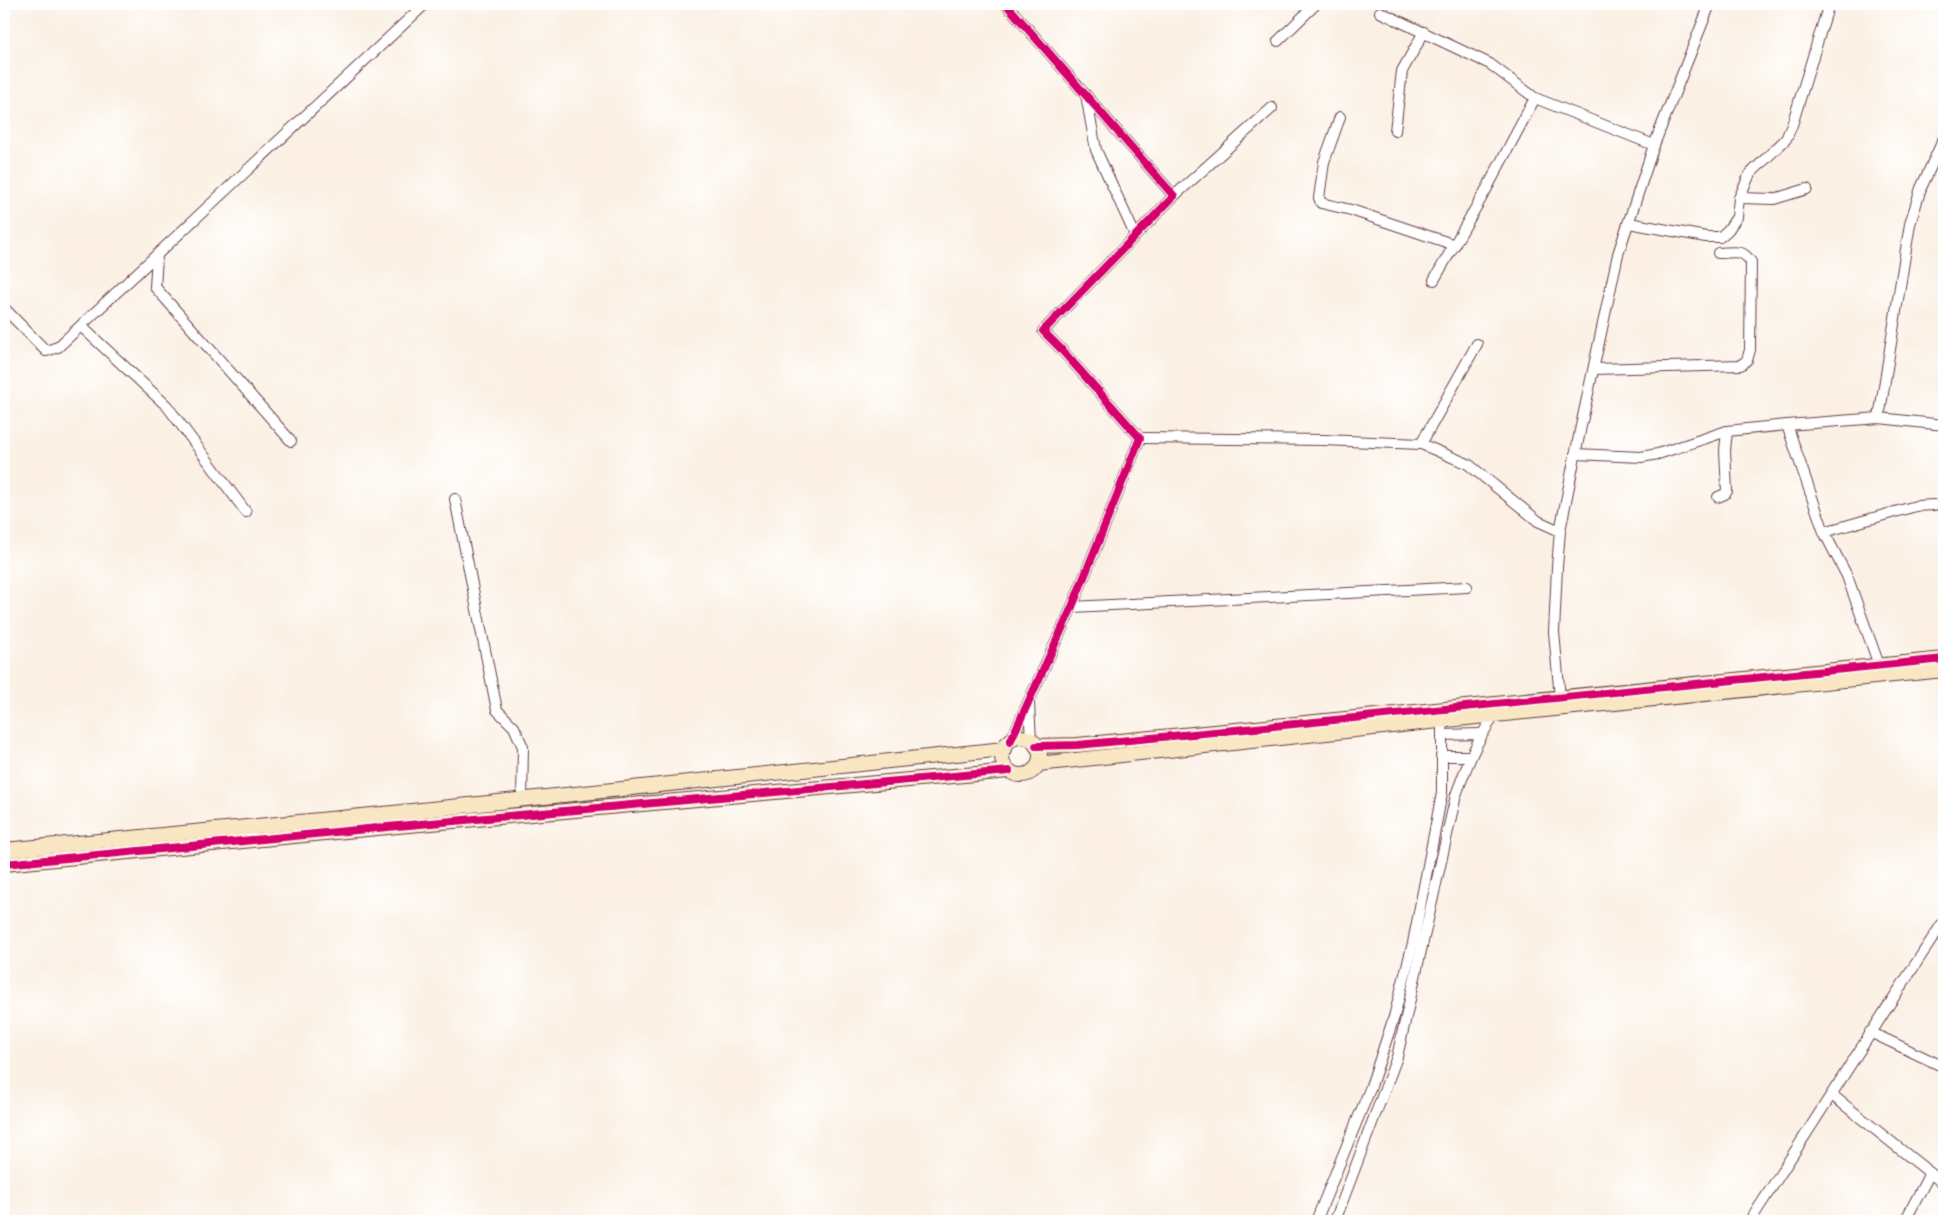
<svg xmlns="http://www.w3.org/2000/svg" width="1948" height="1225" font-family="'Playpen Sans',sans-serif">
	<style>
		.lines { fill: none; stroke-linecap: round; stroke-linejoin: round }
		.street-casing { stroke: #653e47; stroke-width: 12 }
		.secondary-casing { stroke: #653e47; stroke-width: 16 }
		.street { stroke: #fff; stroke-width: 10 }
		.secondary { stroke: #f9e7c3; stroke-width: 14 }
		.cycleway-casing { stroke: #fff; stroke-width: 11 }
		.cycleway { stroke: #d6006c; stroke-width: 8 }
	</style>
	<rect width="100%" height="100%" fill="#fff"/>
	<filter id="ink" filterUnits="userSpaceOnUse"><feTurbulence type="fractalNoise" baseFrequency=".02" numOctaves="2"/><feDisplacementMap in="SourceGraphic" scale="10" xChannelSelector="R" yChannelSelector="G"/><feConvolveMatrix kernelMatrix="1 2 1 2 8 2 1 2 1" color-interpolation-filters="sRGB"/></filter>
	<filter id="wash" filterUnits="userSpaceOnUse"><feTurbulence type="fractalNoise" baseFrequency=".0096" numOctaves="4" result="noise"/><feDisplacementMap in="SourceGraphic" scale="20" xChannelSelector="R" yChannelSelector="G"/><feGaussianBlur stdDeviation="1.12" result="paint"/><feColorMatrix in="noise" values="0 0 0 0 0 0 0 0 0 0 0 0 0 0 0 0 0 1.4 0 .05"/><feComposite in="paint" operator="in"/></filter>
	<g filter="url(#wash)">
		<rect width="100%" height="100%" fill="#fbf0e3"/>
	</g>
	<g filter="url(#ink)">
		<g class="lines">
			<defs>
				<g id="street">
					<polyline points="1006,4 1174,196 1043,331 1060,348 1140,438 1072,607 1010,742"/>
					<polyline points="1380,12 1490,64 1535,98 1654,145"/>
					<polyline points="1278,41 1316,4"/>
					<polyline points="1086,95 1096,150 1135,235"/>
					<polyline points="1340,117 1324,162 1319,198 1321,203 1351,210 1455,245"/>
					<polyline points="1395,131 1402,71 1424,32"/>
					<polyline points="1174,196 1272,108"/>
					<polyline points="1739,198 1774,199 1807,189"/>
					<polyline points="1629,223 1706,237 1720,237 1728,230 1737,217 1739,198 1750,174 1786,139 1792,125 1829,4"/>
					<polyline points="157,256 155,287 291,441"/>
					<polyline points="1434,280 1486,190 1535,98"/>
					<polyline points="4,308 46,351 58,347 425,4"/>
					<polyline points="82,327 167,406 246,512"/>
					<path d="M1594,369L1741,365L1747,360L1750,350L1751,262C1742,248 1733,253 1718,253"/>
					<polyline points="1879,418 1910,224 1921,188 1944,138"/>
					<polyline points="1787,425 1824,532 1847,576 1879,665"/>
					<polyline points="1140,438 1323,440 1421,444 1468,464 1538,521 1560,531"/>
					<polyline points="1421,444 1477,344"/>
					<polyline points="1575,454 1641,457 1658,454 1727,431 1787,425 1879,418 1944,425"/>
					<polyline points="1718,497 1725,494 1727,491 1725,450 1727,431"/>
					<polyline points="455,499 497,710 514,727 523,747 522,798"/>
					<polyline points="1824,532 1916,506 1934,505"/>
					<polyline points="1072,607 1467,587"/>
					<polyline points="1560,698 1554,632 1557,567 1560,531 1581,426 1618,254 1654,145 1710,4"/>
					<polyline points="1029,704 1031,741"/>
					<polyline points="1442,735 1481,734"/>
					<polyline points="1441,756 1470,756"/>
					<polyline points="1870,1032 1944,1067"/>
					<polyline points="1832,1095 1944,1184"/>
					<polyline points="1316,1221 1370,1089 1394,1017 1413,943 1442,793 1442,721"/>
					<path d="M1335,1221L1397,1057L1456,795C1467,765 1476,741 1495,715"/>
					<path d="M1750,1221C1815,1121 1878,1020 1944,921"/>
					<polyline points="1905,1221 1930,1173"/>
				</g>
				<g id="secondary">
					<circle cx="1021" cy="756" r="19"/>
					<polyline points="1036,746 1077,745 1235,730 1944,659"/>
					<polyline points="1038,764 1495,715 1944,670"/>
					<polyline points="4,850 393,813 1004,749"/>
					<polyline points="4,864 398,826 1009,771"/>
				</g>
			</defs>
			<use href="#street" class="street-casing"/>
			<use href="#secondary" class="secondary-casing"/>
			<use href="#street" class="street"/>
			<use href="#secondary" class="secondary"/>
			<defs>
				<g id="cycleway">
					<polyline points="1006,4 1174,196 1043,331 1060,348 1140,438 1072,607 1010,742"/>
					<polyline points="1036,746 1077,745 1235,730 1944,659"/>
					<polyline points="4,864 398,826 1009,771"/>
				</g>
			</defs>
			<use href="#cycleway" class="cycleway-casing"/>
			<use href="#cycleway" class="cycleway"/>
		</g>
	</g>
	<rect width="1948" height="1225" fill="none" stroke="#fff" stroke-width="20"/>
</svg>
